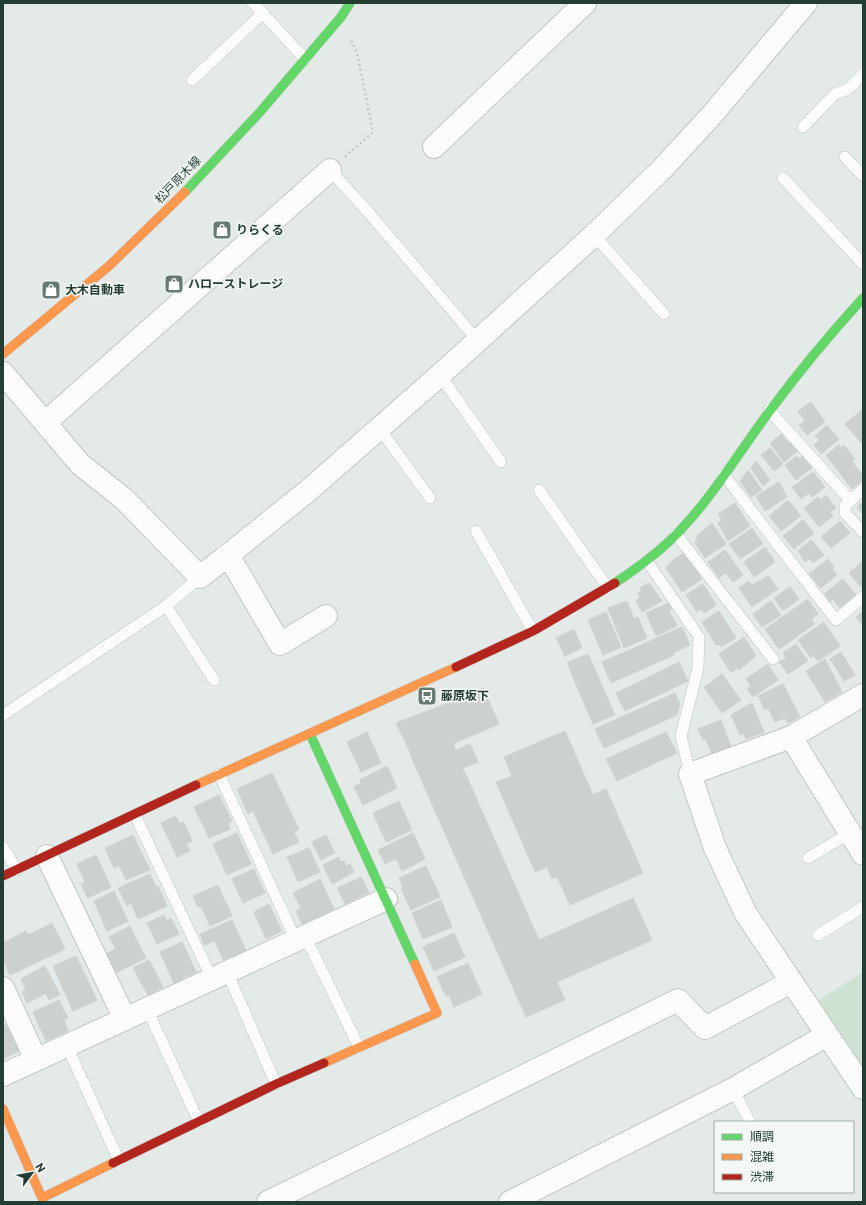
<svg xmlns="http://www.w3.org/2000/svg" width="866" height="1205" font-family="Commissioner,'Noto Sans JP',sans-serif">
	<style>
		.green { fill: #cee2d3 }
		.building { fill: #ccd1ce; stroke: #cdd3d0 }
		.lines { fill: none; stroke-linecap: round; stroke-linejoin: round }
		.lane-casing { stroke: #c1c7c4; stroke-width: 12 }
		.street-casing { stroke: #c1c7c4; stroke-width: 24 }
		.fast-casing { stroke: #c0c7c4; stroke-width: 10 }
		.slow-casing { stroke: #c0c7c4; stroke-width: 10 }
		.jam-casing { stroke: #c0c7c4; stroke-width: 10 }
		.path { stroke: #c1cac5; stroke-width: 2.5; stroke-dasharray: 2 3; stroke-linecap: butt }
		.lane { stroke: #fbfcfb; stroke-width: 11 }
		.street { stroke: #fbfcfb; stroke-width: 22 }
		.fast { stroke: #63d668; stroke-width: 9 }
		.slow { stroke: #ff974d; stroke-width: 9 }
		.jam { stroke: #b3261e; stroke-width: 9 }
		.labels { text-anchor: middle; stroke-width: 3.5; stroke-linejoin: round; paint-order: stroke }
		.street-label { font-size: 12px; fill: #233d33; stroke: #f3f8f5 }
		.poi-label { font-size: 12px; font-weight: bold; fill: #233d33; stroke: #f3f8f5; text-anchor: start }
	</style>
	<rect width="100%" height="100%" fill="#e4eae7"/>
	<polygon class="green" points="863,972 863,1077 813,1004"/>
	<g class="building">
		<polygon points="811,402 825,422 807,435 799,425 805,421 798,411"/>
		<polygon points="863,409 863,445 845,424"/>
		<polygon points="827,425 839,439 821,454 814,445 819,440 815,436"/>
		<polygon points="782,434 788,443 791,441 798,451 784,462 770,443"/>
		<polygon points="839,445 841,448 844,445 855,459 852,462 863,475 863,480 852,489 826,455"/>
		<polygon points="770,448 783,464 774,471 761,455"/>
		<polygon points="797,456 799,459 803,456 812,468 796,480 785,465"/>
		<polygon points="756,461 770,480 763,486 751,468"/>
		<polygon points="748,470 762,490 751,497 740,481"/>
		<polygon points="813,472 825,487 812,497 809,493 801,499 792,487"/>
		<polygon points="779,482 787,497 765,511 756,496"/>
		<polygon points="826,495 836,508 830,512 833,516 819,527 804,508 818,497 821,500"/>
		<polygon points="788,500 801,516 781,531 769,516"/>
		<polygon points="863,501 863,514 857,507"/>
		<polygon points="735,503 750,526 728,541 718,523 722,520 718,514"/>
		<polygon points="803,520 814,533 794,549 783,536"/>
		<polygon points="840,521 850,533 831,548 821,537"/>
		<polygon points="712,523 726,544 705,558 695,543 698,535"/>
		<polygon points="752,528 763,544 740,559 729,544"/>
		<polygon points="811,540 824,555 813,563 810,559 805,562 798,551"/>
		<polygon points="765,547 775,562 754,577 744,562"/>
		<polygon points="725,550 743,575 733,582 726,573 719,578 708,562"/>
		<polygon points="684,553 702,579 682,592 666,568 673,560"/>
		<polygon points="828,559 834,567 832,569 837,575 821,588 809,574"/>
		<polygon points="863,561 863,586 861,587 849,573"/>
		<polygon points="768,576 778,589 752,607 739,588 749,581 752,585"/>
		<polygon points="843,579 856,595 840,608 833,599 830,602 824,594"/>
		<polygon points="649,583 662,601 642,612 636,600 640,598 638,593 642,591 640,588"/>
		<polygon points="703,584 716,605 704,613 701,609 697,612 686,595"/>
		<polygon points="790,587 799,599 783,611 774,598"/>
		<polygon points="808,599 818,614 811,619 815,624 779,649 765,629"/>
		<polygon points="627,601 634,619 638,617 647,638 624,648 608,608"/>
		<polygon points="771,601 781,615 762,627 753,614"/>
		<polygon points="669,603 672,609 669,610 677,626 656,636 646,613"/>
		<polygon points="719,611 736,638 721,647 719,644 716,645 702,622"/>
		<polygon points="863,611 863,625 856,617"/>
		<polygon points="606,612 621,647 603,655 588,620"/>
		<polygon points="824,622 840,646 818,661 814,656 811,658 798,640"/>
		<polygon points="682,627 690,645 673,653 674,655 611,683 602,662"/>
		<polygon points="574,629 582,648 565,656 556,638"/>
		<polygon points="744,637 756,656 739,670 737,668 731,673 719,654"/>
		<polygon points="796,644 808,661 788,674 779,662 786,658 783,653"/>
		<polygon points="841,652 855,675 844,681 830,659"/>
		<polygon points="588,654 615,715 593,724 567,663"/>
		<polygon points="825,659 842,692 825,702 806,671"/>
		<polygon points="679,662 688,681 625,711 616,693"/>
		<polygon points="768,664 778,680 753,697 747,689 751,686 746,679"/>
		<polygon points="722,674 741,700 722,713 704,687"/>
		<polygon points="783,684 800,717 788,723 785,718 775,722 768,708 765,710 758,696"/>
		<polygon points="483,688 499,724 413,761 409,750 449,733 438,707"/>
		<polygon points="675,693 680,704 677,715 604,748 595,729"/>
		<polygon points="752,703 764,732 746,739 743,733 740,735 731,715"/>
		<polygon points="438,707 449,733 409,750 396,723"/>
		<polygon points="721,720 731,746 712,754 706,739 703,740 698,729"/>
		<polygon points="565,731 593,795 606,789 643,873 570,905 557,877 552,879 547,867 535,872 496,782 512,776 504,757"/>
		<polygon points="367,732 381,763 361,772 347,742"/>
		<polygon points="666,732 677,753 617,781 606,759"/>
		<polygon points="453,743 456,750 470,744 478,762 463,768 539,940 633,898 652,940 557,982 565,1000 526,1017 413,761"/>
		<polygon points="387,766 397,788 363,805 354,787 361,783 360,780"/>
		<polygon points="272,773 299,829 294,832 299,842 273,854 253,811 248,814 237,789"/>
		<polygon points="219,795 232,821 228,823 230,829 209,838 194,807"/>
		<polygon points="399,801 412,830 386,842 373,813"/>
		<polygon points="176,816 179,823 184,822 192,841 186,844 190,851 177,857 161,823"/>
		<polygon points="237,833 251,864 227,875 213,844"/>
		<polygon points="413,833 425,859 402,871 396,859 385,864 378,850"/>
		<polygon points="133,835 150,870 126,880 119,865 114,868 105,848"/>
		<polygon points="326,835 335,853 321,860 312,842"/>
		<polygon points="309,848 320,872 298,882 287,857"/>
		<polygon points="96,855 111,887 88,898 81,884 85,882 77,864"/>
		<polygon points="339,857 341,862 344,861 346,866 350,864 354,872 332,884 323,865"/>
		<polygon points="426,866 440,897 411,910 401,888 403,887 399,878"/>
		<polygon points="254,869 265,893 243,903 232,879"/>
		<polygon points="150,874 156,887 158,886 167,906 138,919 131,903 127,906 118,888"/>
		<polygon points="361,877 369,892 345,904 337,888"/>
		<polygon points="320,879 334,909 302,924 296,911 301,908 293,893"/>
		<polygon points="218,885 232,916 210,926 201,906 198,907 193,896"/>
		<polygon points="114,891 128,921 107,931 94,901"/>
		<polygon points="441,900 452,927 423,939 412,913"/>
		<polygon points="269,904 282,931 266,939 254,912"/>
		<polygon points="164,915 167,921 171,918 179,934 157,944 147,923"/>
		<polygon points="232,920 246,950 223,960 215,941 204,945 200,934"/>
		<polygon points="52,923 65,949 10,975 3,960 3,943 26,931 28,935"/>
		<polygon points="130,926 146,958 112,975 102,956 116,949 109,937"/>
		<polygon points="454,933 465,957 434,971 423,947"/>
		<polygon points="182,942 196,972 182,978 184,982 175,986 160,952"/>
		<polygon points="76,956 97,1000 73,1011 53,966"/>
		<polygon points="149,960 163,987 148,995 133,968"/>
		<polygon points="468,963 482,994 454,1007 449,995 446,996 437,977"/>
		<polygon points="45,966 60,995 49,1000 46,993 27,1003 22,992 26,990 21,979"/>
		<polygon points="59,1000 68,1018 64,1020 68,1031 46,1041 33,1012"/>
		<polygon points="6,1025 19,1051 3,1059 3,1027"/>
	</g>
	<g class="lines">
		<defs>
			<g id="lane">
				<polyline points="253,3 305,59"/>
				<polyline points="192,80 263,13"/>
				<polyline points="803,127 835,94 848,89 863,74"/>
				<polyline points="845,157 863,176"/>
				<polyline points="330,170 369,213 478,341"/>
				<polyline points="783,178 863,264"/>
				<polyline points="594,235 664,314"/>
				<polyline points="440,375 501,462"/>
				<polyline points="769,410 850,500"/>
				<polyline points="379,428 430,498"/>
				<polyline points="724,475 836,620 863,597"/>
				<polyline points="863,489 845,506 845,513 863,532"/>
				<polyline points="539,490 608,588"/>
				<polyline points="476,531 533,631"/>
				<polyline points="676,534 773,659"/>
				<polyline points="647,561 699,637 698,668 681,736 690,774"/>
				<polyline points="166,606 214,680"/>
				<polyline points="3,715 166,606 200,577"/>
				<polyline points="219,774 296,940"/>
				<polyline points="135,815 212,979"/>
				<polyline points="3,847 17,870"/>
				<polyline points="808,858 850,833"/>
				<polyline points="818,935 863,907"/>
				<polyline points="305,936 359,1047"/>
				<polyline points="227,972 276,1084"/>
				<polyline points="147,1009 199,1122"/>
				<polyline points="67,1046 119,1161"/>
				<polyline points="733,1089 750,1122"/>
			</g>
			<g id="street">
				<polyline points="434,147 585,3"/>
				<polyline points="3,373 80,464 124,499 200,577 228,555 280,644 326,616"/>
				<polyline points="46,422 330,170"/>
				<polyline points="228,555 309,490 440,375 594,235 662,169 710,117 806,3"/>
				<polyline points="863,695 791,737 690,774 715,848 746,914 863,1088"/>
				<polyline points="791,737 863,854"/>
				<polyline points="47,856 125,1019"/>
				<polyline points="3,988 36,1060"/>
				<polyline points="3,1075 386,899"/>
				<polyline points="268,1202 678,1000 705,1028 791,982"/>
				<polyline points="510,1202 733,1089 827,1035"/>
			</g>
			<g id="fast">
				<polyline points="185,192 260,112 341,17 350,3"/>
				<path d="M615,583C640,566 665,548 685,525C718,489 743,446 772,408C800,370 831,333 863,298"/>
				<polyline points="310,734 415,964"/>
			</g>
			<g id="slow">
				<polyline points="3,354 109,266 185,192"/>
				<polyline points="196,785 456,667"/>
				<polyline points="324,1063 437,1013 415,964"/>
				<polyline points="3,1109 42,1198 113,1163"/>
			</g>
			<g id="jam">
				<polyline points="456,667 533,631 615,583"/>
				<polyline points="3,876 196,785"/>
				<polyline points="113,1163 276,1084 324,1063"/>
			</g>
		</defs>
		<use href="#lane" class="lane-casing"/>
		<use href="#street" class="street-casing"/>
		<use href="#fast" class="fast-casing"/>
		<use href="#slow" class="slow-casing"/>
		<use href="#jam" class="jam-casing"/>
		<polyline class="path" points="345,157 373,132 357,53 350,38"/>
		<use href="#lane" class="lane"/>
		<use href="#street" class="street"/>
		<use href="#fast" class="fast"/>
		<use href="#slow" class="slow"/>
		<use href="#jam" class="jam"/>
	</g>
	<defs>
		<symbol id="shop-square" viewBox="-11 -11 22 22"><rect x="-9" y="-9" width="18" height="18" rx="4" fill="#677a72" stroke="#f3f8f5"/><path d="M-5-2.5h2.3a2.7 3.5 0 0 1 5.4 0H5L5.5 6h-11ZM-1.5-2.5h3a1.5 2.3 0 0 0-3 0Z" fill="#fff"/></symbol>
		<symbol id="bus-square" viewBox="-11 -11 22 22"><rect x="-9" y="-9" width="18" height="18" rx="4" fill="#677a72" stroke="#f3f8f5"/><path d="M-5-6H5V4H4V6H2V4H-2V6H-4V4H-5ZM-3.5-4V0h7V-4ZM-3.5 1.2v1.5H-2V1.2ZM2 1.2v1.5H3.5V1.2Z" fill="#fff"/></symbol>
	</defs>
	<g fill-rule="evenodd">
		<use href="#shop-square" x="211" y="219" width="22" height="22"/>
		<use href="#shop-square" x="163" y="273" width="22" height="22"/>
		<use href="#shop-square" x="40" y="279" width="22" height="22"/>
		<use href="#bus-square" x="416" y="685" width="22" height="22"/>
	</g>
	<g class="labels">
		<g class="street-label">
			<text transform="translate(178 180) rotate(-46)" y="4">松戸原木線</text>
		</g>
		<g class="poi-label">
			<text x="236" y="234">りらくる</text>
			<text x="188" y="288">ハローストレージ</text>
			<text x="65" y="294">大木自動車</text>
			<text x="441" y="700">藤原坂下</text>
		</g>
	</g>
	<rect width="866" height="1205" fill="none" stroke="#233d33" stroke-width="8"/>
	<rect x="714" y="1121" width="140" height="72" fill="#f3f8f5" stroke="#a0ada7"/>
	<rect x="722" y="1134" width="20" height="6" fill="#63d668" stroke="#a0ada7"/>
	<text x="750" y="1141" font-size="12" fill="#233d33">順調</text>
	<rect x="722" y="1154" width="20" height="6" fill="#ff974d" stroke="#a0ada7"/>
	<text x="750" y="1161" font-size="12" fill="#233d33">混雑</text>
	<rect x="722" y="1174" width="20" height="6" fill="#b3261e" stroke="#a0ada7"/>
	<text x="750" y="1181" font-size="12" fill="#233d33">渋滞</text>
	<g transform="translate(32 1173) rotate(58)" stroke="#f3f8f5" stroke-width="3" paint-order="stroke">
	<path d="M0-3L7 15L0 10L-7 15Z" fill="#233d33"/>
	<text y="-6" font-size="11" font-weight="bold" text-anchor="middle" fill="#233d33">N</text>
	</g>
</svg>
